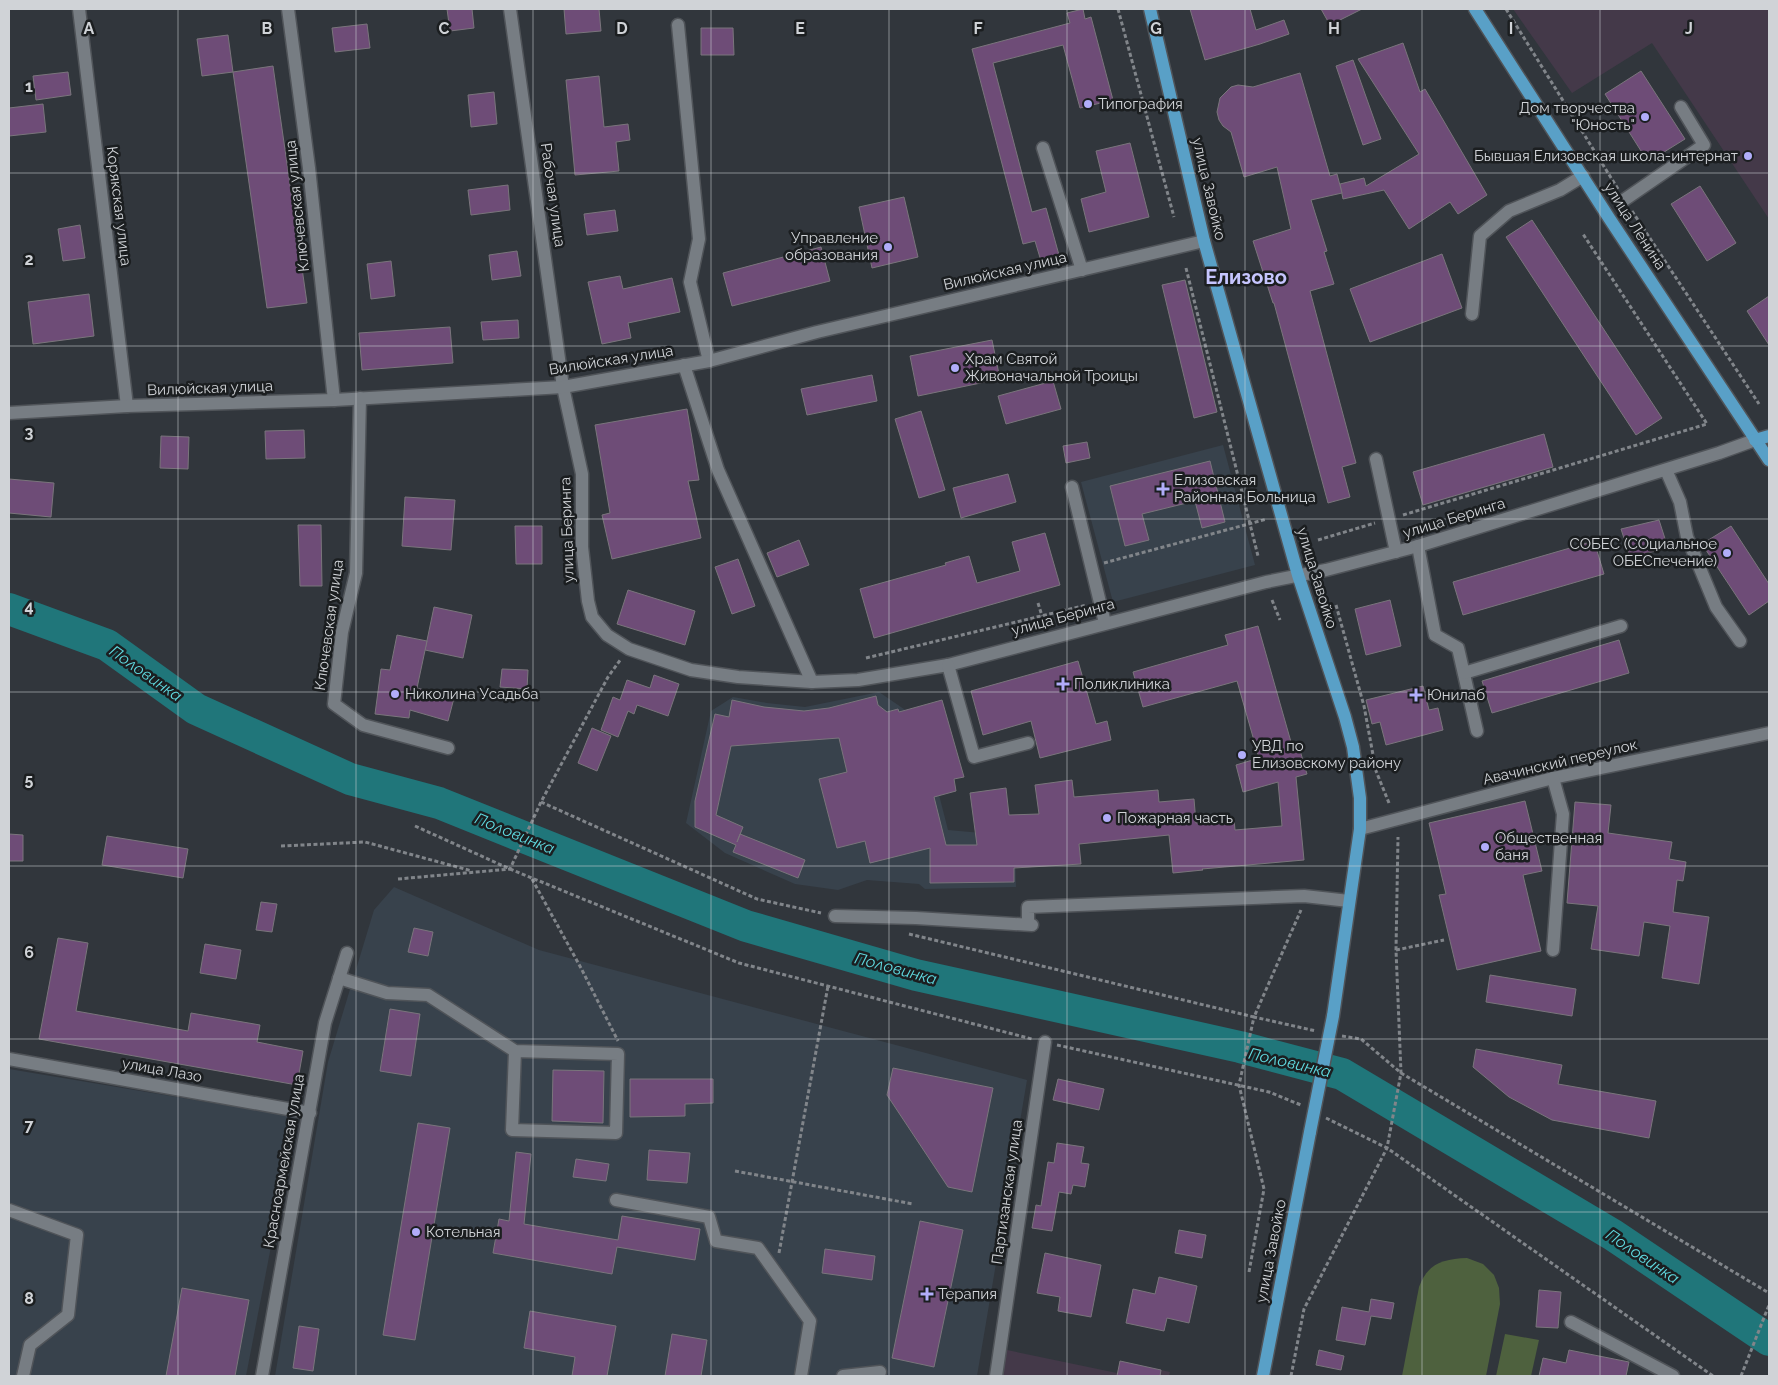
<svg xmlns="http://www.w3.org/2000/svg" width="1778" height="1385" font-family="Raleway,sans-serif">
	<style>
		.built { fill: #38424c }
		.education { fill: #443949 }
		.green { fill: #4e613e }
		.lines { fill: none; stroke-linecap: round; stroke-linejoin: round }
		.river { stroke: #20767a; stroke-width: 32 }
		.building { fill: #6e4c77; stroke: #7a757c }
		.minor-casing { stroke: #505459; stroke-width: 15 }
		.major-casing { stroke: #505459; stroke-width: 15 }
		.path { stroke: #81858a; stroke-width: 3; stroke-dasharray: 4 2.5; stroke-linecap: butt }
		.minor { stroke: #777d83; stroke-width: 12 }
		.major { stroke: #59a0c7; stroke-width: 12 }
		.major-bridge-casing { stroke: #505459; stroke-width: 15; stroke-linecap: butt }
		.major-bridge { stroke: #59a0c7; stroke-width: 12 }
		.grid { fill: none; stroke: #d0d3d7; stroke-width: 1; stroke-opacity: 0.55 }
		.poi-dot { fill: #b1adfa; stroke: #1b1e20; stroke-width: 2 }
		.labels { text-anchor: middle; stroke-width: 5; stroke-linejoin: round; paint-order: stroke }
		.poi-label { font-size: 15px; fill: #d0d3d7; stroke: #1b1e20; text-anchor: start }
		.street-label { font-size: 15px; fill: #d0d3d7; stroke: #1b1e20 }
		.water-label { font-size: 16px; font-style: italic; fill: #60dae0; stroke: #1b1e20 }
		.district-label { font-size: 20px; font-weight: bold; fill: #c6c5fe; stroke: #1b1e20 }
		.grid-label { font-size: 16px; text-anchor: middle; font-weight: bold; fill: #d0d3d7; stroke: #1b1e20; stroke-width: 5; stroke-linejoin: round; paint-order: stroke }
	</style>
	<rect width="100%" height="100%" fill="#31363c"/>
	<g class="built">
		<polygon points="1223,445 1255,565 1113,602 1081,482"/>
		<polygon points="879,692 920,720 948,830 1015,836 1016,887 925,889 919,884 867,880 838,890 795,884 725,853 686,823 711,711 733,697 767,703 805,707"/>
		<polygon points="394,887 539,950 1027,1080 977,1376 275,1376 328,1062 374,910"/>
		<polygon points="9,1069 296,1117 246,1376 9,1376"/>
	</g>
	<g class="education">
		<polygon points="1513,9 1769,9 1769,219 1652,43 1572,93"/>
		<polygon points="1007,1350 1117,1373 1120,1361 1170,1372 1169,1376 1002,1376"/>
	</g>
	<g class="green">
		<path d="M1467,1258L1483,1264L1494,1275L1499,1288L1500,1304L1486,1376H1402L1419,1287C1428,1263 1443,1259 1467,1258Z"/>
		<polygon points="1505,1334 1539,1340 1531,1376 1496,1376"/>
	</g>
	<g class="lines">
		<polyline class="river" points="9,609 107,645 196,709 350,779 439,803 746,926 916,975 1240,1047 1342,1074 1613,1235 1769,1340"/>
	</g>
	<g class="building">
		<polygon points="447,9 472,9 474,28 450,31"/>
		<polygon points="564,9 599,9 601,31 566,34"/>
		<polygon points="1083,9 1085,19 1091,17 1113,100 1080,108 1063,45 993,63 1032,212 1046,208 1059,255 1041,261 1035,241 1023,244 972,49 1070,23 1067,13"/>
		<polygon points="1190,9 1250,9 1256,30 1284,20 1289,34 1260,44 1205,60"/>
		<polygon points="1321,9 1362,9 1330,25"/>
		<polygon points="367,24 370,48 335,52 332,28"/>
		<polygon points="701,28 733,28 734,55 701,55"/>
		<polygon points="228,35 233,72 202,76 197,39"/>
		<polygon points="1403,43 1420,92 1425,89 1487,195 1458,214 1450,202 1409,229 1384,190 1343,199 1340,184 1364,178 1366,186 1419,154 1358,59"/>
		<polygon points="1353,60 1381,139 1363,145 1336,66"/>
		<polygon points="273,66 307,303 267,308 233,72"/>
		<polygon points="1641,71 1685,139 1648,162 1605,94"/>
		<polygon points="68,72 71,95 36,100 33,76"/>
		<polygon points="1300,73 1330,176 1337,174 1342,193 1311,200 1327,251 1324,252 1334,284 1310,291 1356,463 1342,467 1350,497 1328,503 1274,303 1273,303 1253,241 1291,229 1277,167 1244,177 1231,132 1223,126 1219,120 1217,112 1220,98 1231,87 1238,85 1253,87"/>
		<polygon points="599,76 604,127 628,124 630,140 616,142 619,171 575,175 566,80"/>
		<polygon points="494,92 497,124 471,127 468,95"/>
		<polygon points="43,104 46,132 9,136 9,108"/>
		<polygon points="1130,143 1149,217 1089,232 1081,199 1106,192 1096,151"/>
		<polygon points="508,185 510,210 471,215 468,190"/>
		<polygon points="1700,186 1736,243 1707,261 1671,204"/>
		<polygon points="904,197 918,257 872,268 859,207"/>
		<polygon points="615,210 618,231 587,235 584,214"/>
		<polygon points="1532,220 1662,418 1636,435 1506,237"/>
		<polygon points="80,225 85,258 63,261 58,229"/>
		<polygon points="821,247 830,281 732,306 723,273"/>
		<polygon points="517,251 521,276 492,280 489,255"/>
		<polygon points="1442,254 1462,308 1370,342 1350,289"/>
		<polygon points="391,261 395,296 371,299 367,264"/>
		<polygon points="620,276 623,289 672,278 680,312 628,323 631,338 602,344 588,282"/>
		<polygon points="1185,280 1217,412 1194,418 1162,285"/>
		<polygon points="89,294 94,336 33,344 28,302"/>
		<polygon points="1769,296 1769,345 1747,311"/>
		<polygon points="518,320 519,338 483,340 481,322"/>
		<polygon points="450,327 453,363 362,370 359,333"/>
		<polygon points="992,340 1000,379 918,396 910,356"/>
		<polygon points="872,375 877,401 807,415 801,389"/>
		<polygon points="1053,381 1061,409 1006,424 998,396"/>
		<polygon points="687,409 699,480 688,481 701,538 612,559 602,515 610,513 595,425"/>
		<polygon points="921,411 945,490 919,498 895,419"/>
		<polygon points="304,430 305,458 266,459 265,431"/>
		<polygon points="1544,434 1553,467 1423,505 1413,472"/>
		<polygon points="161,436 189,437 188,469 160,468"/>
		<polygon points="1087,442 1090,458 1066,463 1063,446"/>
		<polygon points="1210,461 1225,522 1202,528 1195,501 1142,514 1149,540 1125,546 1110,486"/>
		<polygon points="1008,474 1016,502 961,518 953,488"/>
		<polygon points="9,479 54,483 51,517 9,513"/>
		<polygon points="405,497 455,500 451,550 402,546"/>
		<polygon points="1659,520 1668,548 1630,557 1621,529"/>
		<polygon points="298,525 321,525 322,586 300,586"/>
		<polygon points="515,526 542,526 542,564 516,564"/>
		<polygon points="1731,526 1769,584 1769,601 1749,615 1702,544"/>
		<polygon points="1045,533 1060,585 874,638 860,589 946,565 945,563 969,556 977,583 1020,571 1012,542"/>
		<polygon points="799,540 809,565 777,577 767,553"/>
		<polygon points="1594,541 1604,574 1463,615 1453,582"/>
		<polygon points="738,559 755,606 732,614 715,567"/>
		<polygon points="628,590 695,611 685,645 617,624"/>
		<polygon points="1390,600 1401,646 1366,655 1355,609"/>
		<polygon points="434,607 472,615 463,658 425,650"/>
		<polygon points="1258,626 1293,749 1299,747 1307,774 1296,777 1304,860 1202,869 1203,870 1173,873 1169,835 1079,844 1081,864 1014,868 1014,882 930,883 930,848 870,863 865,841 837,848 819,779 847,772 839,738 731,746 716,815 743,827 737,842 740,834 805,860 798,878 733,852 736,845 695,827 695,801 715,714 729,717 732,700 764,707 804,711 829,708 876,696 878,705 887,712 898,709 899,712 942,700 964,777 954,779 956,791 934,797 946,845 977,845 970,793 1006,788 1009,815 1039,814 1035,785 1072,780 1074,797 1158,790 1159,802 1194,799 1196,823 1234,819 1235,830 1282,826 1278,782 1243,792 1236,765 1259,758 1237,681 1143,707 1133,672 1228,645 1225,635"/>
		<polygon points="397,635 427,641 417,688 454,698 448,721 410,710 409,718 375,714 381,669 390,670"/>
		<polygon points="1619,640 1629,673 1492,713 1482,681"/>
		<polygon points="1078,661 1096,724 1107,721 1111,740 1040,758 1031,721 983,735 971,691"/>
		<polygon points="502,669 528,670 527,689 500,687"/>
		<polygon points="654,675 679,684 668,716 637,705 634,714 628,711 618,737 601,730 613,697 620,700 627,680 650,688"/>
		<polygon points="1423,686 1429,710 1438,708 1443,730 1386,745 1380,722 1372,724 1366,700"/>
		<polygon points="592,728 611,736 597,771 578,763"/>
		<polygon points="1525,801 1542,871 1523,875 1541,951 1457,970 1439,895 1446,894 1429,823"/>
		<polygon points="1575,802 1611,805 1608,833 1672,842 1669,859 1686,862 1683,881 1677,880 1673,912 1709,917 1699,984 1662,978 1670,926 1644,922 1639,956 1591,949 1598,906 1567,903"/>
		<polygon points="9,834 23,835 23,861 9,861"/>
		<polygon points="107,836 188,849 183,878 102,865"/>
		<polygon points="261,902 277,904 272,932 256,930"/>
		<polygon points="414,928 433,932 428,956 408,952"/>
		<polygon points="58,938 88,943 76,1011 188,1031 191,1013 260,1025 257,1042 303,1051 297,1085 39,1039"/>
		<polygon points="205,944 241,950 236,979 200,973"/>
		<polygon points="1490,975 1576,989 1572,1016 1486,1002"/>
		<polygon points="390,1009 420,1014 411,1076 380,1071"/>
		<polygon points="1476,1049 1562,1065 1558,1084 1656,1101 1649,1138 1552,1120 1509,1097 1473,1067"/>
		<polygon points="893,1068 993,1088 972,1192 948,1187 887,1095"/>
		<polygon points="553,1070 604,1071 603,1123 552,1121"/>
		<polygon points="630,1079 713,1079 713,1103 685,1104 685,1116 630,1117"/>
		<polygon points="1058,1079 1104,1089 1099,1110 1053,1100"/>
		<polygon points="418,1123 450,1128 415,1340 383,1335"/>
		<polygon points="1057,1143 1084,1147 1081,1163 1089,1164 1085,1187 1073,1185 1071,1194 1059,1192 1052,1231 1032,1228 1036,1205 1041,1206 1048,1162 1054,1163"/>
		<polygon points="649,1150 690,1153 687,1183 647,1180"/>
		<polygon points="516,1152 531,1154 524,1224 618,1240 622,1216 700,1229 695,1260 617,1247 612,1274 493,1253 499,1219 509,1221"/>
		<polygon points="576,1159 609,1164 606,1181 573,1177"/>
		<polygon points="920,1221 963,1230 934,1367 892,1358"/>
		<polygon points="1179,1230 1206,1235 1202,1258 1175,1253"/>
		<polygon points="825,1249 875,1256 872,1280 822,1273"/>
		<polygon points="1045,1253 1101,1265 1091,1317 1058,1311 1060,1297 1037,1293"/>
		<polygon points="1159,1277 1197,1286 1189,1323 1167,1318 1164,1331 1126,1323 1133,1289 1155,1294"/>
		<polygon points="182,1288 249,1300 235,1376 166,1376"/>
		<polygon points="1539,1290 1561,1292 1558,1328 1536,1327"/>
		<polygon points="1371,1299 1394,1303 1391,1319 1371,1316 1365,1345 1336,1340 1342,1307 1369,1312"/>
		<polygon points="530,1311 616,1326 607,1376 572,1376 575,1357 524,1348"/>
		<polygon points="299,1326 319,1329 313,1371 293,1368"/>
		<polygon points="672,1334 707,1340 701,1376 665,1376"/>
		<polygon points="1319,1350 1344,1356 1341,1370 1316,1365"/>
		<polygon points="1569,1350 1629,1362 1626,1376 1539,1376 1543,1358 1566,1363"/>
		<polygon points="1120,1361 1161,1370 1160,1376 1117,1376"/>
	</g>
	<g class="lines">
		<defs>
			<g id="minor">
				<polyline points="79,9 127,406"/>
				<polyline points="288,9 309,168 334,400"/>
				<polyline points="510,9 563,387 582,474 582,547 588,601 592,617 607,635 629,649 691,670 738,677 812,682 858,680 948,665 1266,582 1326,570 1418,546 1719,453 1755,440"/>
				<polyline points="678,25 699,239 690,282 709,361"/>
				<polyline points="1043,148 1082,270"/>
				<polyline points="1624,200 1704,145 1681,107"/>
				<polyline points="1472,314 1480,236 1509,211 1560,190 1583,176"/>
				<polyline points="684,365 718,470 812,682"/>
				<polyline points="360,398 356,573 342,632 334,704 363,725 448,748"/>
				<polyline points="9,413 127,406 334,400 563,387 709,361 817,332 1204,241"/>
				<polyline points="1376,459 1396,552"/>
				<polyline points="1666,470 1680,502 1687,537 1716,607 1740,641"/>
				<polyline points="1072,487 1105,623"/>
				<polyline points="1418,546 1435,635 1458,648 1477,731"/>
				<polyline points="948,665 974,757 1028,743"/>
				<polyline points="1464,673 1621,626"/>
				<polyline points="1360,829 1553,778 1769,733"/>
				<polyline points="835,916 916,918 1032,925 1028,923 1028,907 1304,896 1349,901"/>
				<polyline points="1553,950 1563,814 1553,778"/>
				<polyline points="339,978 387,993 428,995 515,1051 512,1130 616,1133 618,1054 515,1051"/>
				<polyline points="9,1059 310,1113"/>
				<polyline points="616,1200 709,1217 716,1241 758,1248 810,1321 801,1376"/>
				<polyline points="9,1210 77,1235 68,1315 30,1345 23,1376"/>
				<polyline points="1571,1322 1673,1376"/>
				<polyline points="262,1376 325,1023 347,953"/>
				<polyline points="843,1376 880,1372"/>
				<polyline points="996,1376 1045,1042"/>
			</g>
			<g id="major">
				<polyline points="1150,9 1204,241 1298,575 1345,717 1353,747 1360,798 1360,829 1333,1016"/>
				<polyline points="1475,9 1609,218 1769,460"/>
				<polyline points="1755,440 1769,436"/>
				<polyline points="1263,1376 1310,1132"/>
			</g>
		</defs>
		<use href="#minor" class="minor-casing"/>
		<use href="#major" class="major-casing"/>
		<g class="path">
			<polyline points="1118,9 1174,217"/>
			<polyline points="1506,9 1618,189"/>
			<polyline points="1632,211 1759,404"/>
			<polyline points="1186,268 1258,556"/>
			<polyline points="1403,515 1707,424 1583,234"/>
			<polyline points="1318,540 1375,523"/>
			<polyline points="1104,563 1267,519"/>
			<polyline points="1272,600 1280,620"/>
			<polyline points="1038,603 1042,616"/>
			<polyline points="1336,605 1364,706 1376,771 1389,803"/>
			<polyline points="866,658 1087,605"/>
			<polyline points="541,802 757,899 821,913"/>
			<polyline points="415,826 510,869 739,963 1032,1039"/>
			<polyline points="281,846 365,842 472,871"/>
			<polyline points="398,879 510,869 541,802 608,677 621,659"/>
			<polyline points="532,879 581,968 618,1041"/>
			<polyline points="909,934 1254,1017 1301,910"/>
			<polyline points="1396,950 1444,940"/>
			<polyline points="1342,1036 1361,1039 1401,1073 1769,1293"/>
			<polyline points="1057,1045 1269,1092 1301,1105"/>
			<polyline points="1326,1118 1387,1148 1713,1376"/>
			<polyline points="735,1171 913,1204"/>
			<polyline points="779,1253 828,986"/>
			<polyline points="1249,1272 1264,1189 1239,1085 1254,1017 1316,1031"/>
			<polyline points="1291,1376 1304,1309 1387,1148 1401,1073 1396,950 1398,837"/>
			<polyline points="1741,1376 1769,1305"/>
		</g>
		<use href="#minor" class="minor"/>
		<use href="#major" class="major"/>
		<defs>
			<polyline id="major-bridge" points="1310,1132 1333,1016"/>
		</defs>
		<use href="#major-bridge" class="major-bridge-casing"/>
		<use href="#major-bridge" class="major-bridge"/>
	</g>
	<path class="grid" d="M178,9V1376M356,9V1376M533,9V1376M711,9V1376M889,9V1376M1067,9V1376M1245,9V1376M1422,9V1376M1600,9V1376M9,173H1769M9,346H1769M9,519H1769M9,692H1769M9,866H1769M9,1039H1769M9,1212H1769"/>
	<g class="poi-dot">
		<circle cx="1088" cy="104" r="5"/>
		<circle cx="1645" cy="117" r="5"/>
		<circle cx="1748" cy="156" r="5"/>
		<circle cx="888" cy="247" r="5"/>
		<circle cx="955" cy="368" r="5"/>
		<path d="M1160.5 481.5h5v5h5v5h-5v5h-5v-5h-5v-5h5z"/>
		<circle cx="1727" cy="553" r="5"/>
		<path d="M1060.5 676.5h5v5h5v5h-5v5h-5v-5h-5v-5h5z"/>
		<circle cx="395" cy="694" r="5"/>
		<path d="M1413.5 687.5h5v5h5v5h-5v5h-5v-5h-5v-5h5z"/>
		<circle cx="1242" cy="755" r="5"/>
		<circle cx="1107" cy="818" r="5"/>
		<circle cx="1485" cy="847" r="5"/>
		<circle cx="416" cy="1232" r="5"/>
		<path d="M924.5 1286.5h5v5h5v5h-5v5h-5v-5h-5v-5h5z"/>
	</g>
	<g class="labels">
		<g class="poi-label">
			<text x="1098" y="109">Типография</text>
			<text x="1635" y="113" text-anchor="end">Дом творчества<tspan x="1635" dy="17">"Юность"</tspan></text>
			<text x="1738" y="161" text-anchor="end">Бывшая Елизовская школа-интернат</text>
			<text x="878" y="243" text-anchor="end">Управление<tspan x="878" dy="17">образования</tspan></text>
			<text x="965" y="364">Храм Святой<tspan x="965" dy="17">Живоначальной Троицы</tspan></text>
			<text x="1174" y="485">Елизовская<tspan x="1174" dy="17">Районная Больница</tspan></text>
			<text x="1717" y="549" text-anchor="end">СОБЕС (СОциальное<tspan x="1717" dy="17">ОБЕСпечение)</tspan></text>
			<text x="1074" y="689">Поликлиника</text>
			<text x="405" y="699">Николина Усадьба</text>
			<text x="1427" y="700">Юнилаб</text>
			<text x="1252" y="751">УВД по<tspan x="1252" dy="17">Елизовскому району</tspan></text>
			<text x="1117" y="823">Пожарная часть</text>
			<text x="1495" y="843">Общественная<tspan x="1495" dy="17">баня</tspan></text>
			<text x="426" y="1237">Котельная</text>
			<text x="938" y="1299">Терапия</text>
		</g>
		<g class="street-label">
			<text transform="translate(1209 189) rotate(77)" y="5">улица Завойко</text>
			<text transform="translate(553 195) rotate(82)" y="5">Рабочая улица</text>
			<text transform="translate(119 206) rotate(83)" y="5">Корякская улица</text>
			<text transform="translate(297 206) rotate(-96)" y="5">Ключевская улица</text>
			<text transform="translate(1635 226) rotate(57)" y="5">улица Ленина</text>
			<text transform="translate(1005 271) rotate(-13)" y="5">Вилюйская улица</text>
			<text transform="translate(611 360) rotate(-9)" y="5">Вилюйская улица</text>
			<text transform="translate(210 388) rotate(-2)" y="5">Вилюйская улица</text>
			<text transform="translate(1454 518) rotate(-17)" y="5">улица Беринга</text>
			<text transform="translate(567 530) rotate(-92)" y="5">улица Беринга</text>
			<text transform="translate(1317 578) rotate(73)" y="5">улица Завойко</text>
			<text transform="translate(1063 617) rotate(-15)" y="5">улица Беринга</text>
			<text transform="translate(329 625) rotate(-82)" y="5">Ключевская улица</text>
			<text transform="translate(1560 762) rotate(-13)" y="5">Авачинский переулок</text>
			<text transform="translate(162 1070) rotate(10)" y="5">улица Лазо</text>
			<text transform="translate(284 1161) rotate(-80)" y="5">Красноармейская улица</text>
			<text transform="translate(1007 1192) rotate(-82)" y="5">Партизанская улица</text>
			<text transform="translate(1271 1251) rotate(-79)" y="5">улица Завойко</text>
		</g>
		<g class="water-label">
			<text transform="translate(146 673) rotate(35)" y="6">Половинка</text>
			<text transform="translate(515 833) rotate(22)" y="6">Половинка</text>
			<text transform="translate(896 968) rotate(15)" y="6">Половинка</text>
			<text transform="translate(1290 1062) rotate(13)" y="6">Половинка</text>
			<text transform="translate(1643 1256) rotate(34)" y="6">Половинка</text>
		</g>
		<g class="district-label">
			<text x="1246" y="284">Елизово</text>
		</g>
	</g>
	<g class="grid-label">
		<text x="89" y="34">A</text>
		<text x="267" y="34">B</text>
		<text x="444" y="34">C</text>
		<text x="622" y="34">D</text>
		<text x="800" y="34">E</text>
		<text x="978" y="34">F</text>
		<text x="1156" y="34">G</text>
		<text x="1334" y="34">H</text>
		<text x="1511" y="34">I</text>
		<text x="1689" y="34">J</text>
		<text x="29" y="92">1</text>
		<text x="29" y="265">2</text>
		<text x="29" y="438">3</text>
		<text x="29" y="612">4</text>
		<text x="29" y="785">5</text>
		<text x="29" y="958">6</text>
		<text x="29" y="1131">7</text>
		<text x="29" y="1304">8</text>
	</g>
	<rect width="1778" height="1385" fill="none" stroke="#d0d3d7" stroke-width="20"/>
</svg>
